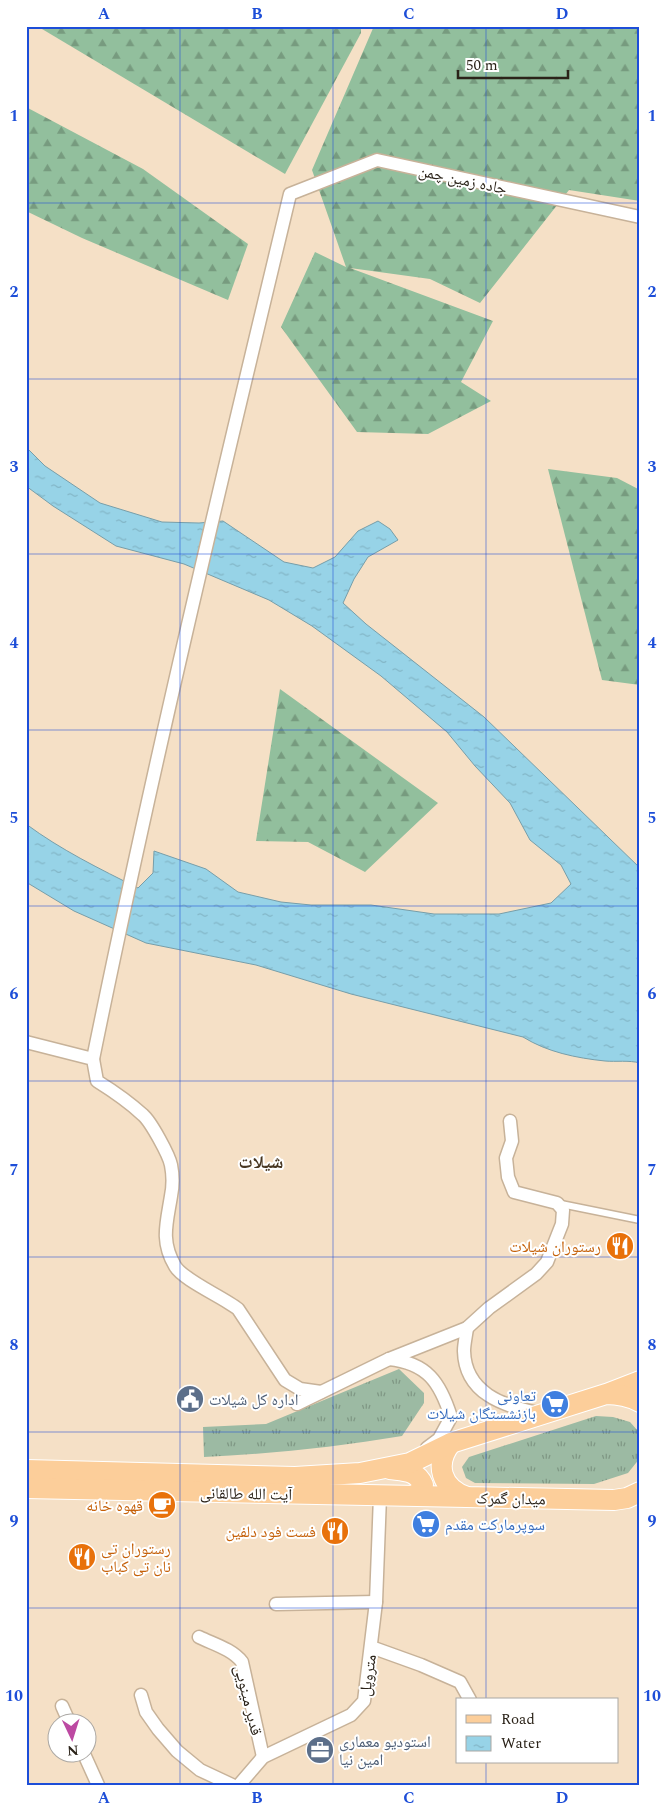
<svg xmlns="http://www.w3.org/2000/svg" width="666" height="1811" font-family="Spectral,'Noto Naskh Arabic',serif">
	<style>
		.grass { fill: url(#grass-tufts) }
		.forest { fill: url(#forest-firs) }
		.water { fill: url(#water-ripples); stroke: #779ea9 }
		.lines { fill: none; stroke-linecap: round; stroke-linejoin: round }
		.lane-casing { stroke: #c7b299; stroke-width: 9 }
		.street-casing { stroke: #c7b299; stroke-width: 15 }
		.primary-casing { stroke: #fff; stroke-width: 22 }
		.lane { stroke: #fff; stroke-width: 6 }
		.street { stroke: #fff; stroke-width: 12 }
		.primary { stroke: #fcce9a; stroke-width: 20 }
		.grid { fill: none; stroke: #1d4ed8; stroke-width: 1; stroke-opacity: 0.55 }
		.labels { text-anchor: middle; stroke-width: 4; stroke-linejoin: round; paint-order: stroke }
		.street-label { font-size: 16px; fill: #2b2319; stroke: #fff }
		.food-label { font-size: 16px; fill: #c56008; stroke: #fff; text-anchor: end }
		.shop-label { font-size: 16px; fill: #366cbe; stroke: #fff; text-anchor: end }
		.service-label { font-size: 16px; fill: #4e5e75; stroke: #fff; text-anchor: start }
		.neighbourhood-label { font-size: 18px; font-weight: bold; fill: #473621; stroke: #fff }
		.neatline { fill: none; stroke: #1d4ed8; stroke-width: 2 }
		.grid-label { font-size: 16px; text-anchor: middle; font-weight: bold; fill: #1d4ed8 }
	</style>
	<defs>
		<pattern id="grass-tufts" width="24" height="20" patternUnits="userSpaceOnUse" patternTransform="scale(1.25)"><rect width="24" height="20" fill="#9cbaa3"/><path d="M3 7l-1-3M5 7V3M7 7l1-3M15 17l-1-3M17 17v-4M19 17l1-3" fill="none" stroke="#7f9784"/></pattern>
		<pattern id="forest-firs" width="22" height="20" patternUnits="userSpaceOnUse" patternTransform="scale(1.25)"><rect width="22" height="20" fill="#92bf9d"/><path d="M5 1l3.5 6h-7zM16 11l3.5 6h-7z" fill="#779b7f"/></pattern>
		<pattern id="water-ripples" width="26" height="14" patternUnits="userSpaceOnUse" patternTransform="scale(1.25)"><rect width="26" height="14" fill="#97d3e7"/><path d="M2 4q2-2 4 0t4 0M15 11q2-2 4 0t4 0" fill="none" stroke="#82b5c6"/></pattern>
	</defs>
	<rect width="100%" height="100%" fill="#f5e0c6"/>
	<g class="grass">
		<path d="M399,1369L424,1393V1403L402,1436C336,1447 271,1454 204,1457L203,1427L266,1424Z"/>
		<polygon points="596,1416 613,1417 630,1422 638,1431 640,1438 640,1458 628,1473 594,1484 475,1483 466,1478 462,1467 469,1457"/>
	</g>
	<g class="forest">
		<polygon points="37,26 361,26 361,33 285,174"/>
		<polygon points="374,26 640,26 640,201 569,190 480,303 430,279 350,268 493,321 461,382 491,401 428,434 357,432 281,327 315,252 346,267 312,170"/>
		<polygon points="26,107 143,169 248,244 228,300 82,238 26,211"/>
		<polygon points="548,469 617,478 640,490 640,685 602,680"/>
		<polygon points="280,689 438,803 365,872 308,842 256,841"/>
	</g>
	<path class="water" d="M26,447L45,466L100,503L162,522L199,523L223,521L284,562L313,568L335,557L358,531L378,521L390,529L398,540L368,557L354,579L343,603L366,624L484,717L640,868V1063C629,1060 616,1062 605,1061C576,1058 547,1052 523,1037L351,994L256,965L146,943L74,911L26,882V824C61,850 100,869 138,888L153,873L154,851L206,869L238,892L281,902L311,905H371L434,914H499L551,903L571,884L561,865L530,840L510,803L475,766L447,732L381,676L312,626L269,600L184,564L116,546L53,506L26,486Z"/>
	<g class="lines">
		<defs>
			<polyline id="lane" points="561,1204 640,1220"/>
			<g id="street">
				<path d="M26,1042L93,1059L97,1081C113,1091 129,1102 143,1115C151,1122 169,1155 171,1165C173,1175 173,1186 171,1196C167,1222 160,1241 175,1266C183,1280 223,1297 238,1309L285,1380L300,1389L321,1392"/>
				<path d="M93,1059C152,769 221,482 290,194L377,160L640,217"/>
				<path d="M467,1328C466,1336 464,1344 464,1351C465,1393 503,1406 538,1413"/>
				<path d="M389,1359C427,1363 440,1382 451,1417L439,1439L427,1448"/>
				<polyline points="297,1404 389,1359 467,1328 489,1308 536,1274 547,1262 562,1224 563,1210 557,1203 514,1192 508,1177 506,1158 512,1141 510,1121"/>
				<polyline points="276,1604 376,1602"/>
				<path d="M199,1637C213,1644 232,1649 242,1662L263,1757"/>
				<polyline points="371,1647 421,1665 460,1682 470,1700"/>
				<polyline points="141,1695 146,1712 158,1729 177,1751 200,1770 232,1785"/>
				<polyline points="62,1706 70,1724"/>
				<polyline points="84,1754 98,1785"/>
				<polyline points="239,1785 263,1757 351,1715 364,1701 376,1602 380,1496"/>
			</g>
			<g id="primary">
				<polyline points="609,1393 640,1381"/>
				<path d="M451,1443C434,1464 441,1488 467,1497L614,1500L627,1498L640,1492"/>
				<path d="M390,1469C404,1471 417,1470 423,1485L422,1490L415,1495"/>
				<path d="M26,1470L295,1477L360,1473L410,1463L451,1443L606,1394C619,1394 629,1396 640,1402"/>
				<polyline points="26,1488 467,1497"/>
			</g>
		</defs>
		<use href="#lane" class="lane-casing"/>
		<use href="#street" class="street-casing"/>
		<use href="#primary" class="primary-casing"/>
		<use href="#lane" class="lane"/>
		<use href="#street" class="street"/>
		<use href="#primary" class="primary"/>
	</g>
	<path class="grid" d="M180,26V1785M333,26V1785M486,26V1700M26,203H640M26,379H640M26,554H640M26,730H640M26,906H640M26,1081H640M26,1257H640M26,1432H640M26,1608H640M486,1762V1785"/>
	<defs>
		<symbol id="restaurant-disc" viewBox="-11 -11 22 22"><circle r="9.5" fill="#e8710a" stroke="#fff"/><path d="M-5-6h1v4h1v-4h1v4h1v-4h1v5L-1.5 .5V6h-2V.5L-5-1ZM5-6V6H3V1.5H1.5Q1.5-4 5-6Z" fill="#fff"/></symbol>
		<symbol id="civic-disc" viewBox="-11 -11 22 22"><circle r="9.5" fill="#5c6f8a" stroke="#fff"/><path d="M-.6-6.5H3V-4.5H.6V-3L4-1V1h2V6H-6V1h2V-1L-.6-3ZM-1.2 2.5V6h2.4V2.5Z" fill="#fff"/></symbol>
		<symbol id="supermarket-disc" viewBox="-11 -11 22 22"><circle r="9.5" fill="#3f7fe0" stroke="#fff"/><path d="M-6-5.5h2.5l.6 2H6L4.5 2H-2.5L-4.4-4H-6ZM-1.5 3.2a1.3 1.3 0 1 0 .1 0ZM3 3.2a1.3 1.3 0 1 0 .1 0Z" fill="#fff"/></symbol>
		<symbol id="cafe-disc" viewBox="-11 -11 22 22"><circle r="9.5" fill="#e8710a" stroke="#fff"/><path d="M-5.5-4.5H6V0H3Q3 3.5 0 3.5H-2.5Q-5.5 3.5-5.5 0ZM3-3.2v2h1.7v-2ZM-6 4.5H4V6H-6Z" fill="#fff"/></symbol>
		<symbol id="office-disc" viewBox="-11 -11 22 22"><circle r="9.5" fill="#5c6f8a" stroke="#fff"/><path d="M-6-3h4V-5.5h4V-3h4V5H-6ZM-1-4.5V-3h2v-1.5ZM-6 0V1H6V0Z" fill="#fff"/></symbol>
	</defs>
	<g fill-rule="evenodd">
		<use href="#restaurant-disc" x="604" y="1230" width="32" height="32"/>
		<use href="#civic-disc" x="174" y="1383" width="32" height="32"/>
		<use href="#supermarket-disc" x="539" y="1388" width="32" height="32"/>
		<use href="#cafe-disc" x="146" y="1489" width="32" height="32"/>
		<use href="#supermarket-disc" x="410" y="1508" width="32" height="32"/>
		<use href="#restaurant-disc" x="319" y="1515" width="32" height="32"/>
		<use href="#restaurant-disc" x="66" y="1541" width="32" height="32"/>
		<use href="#office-disc" x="304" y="1734" width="32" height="32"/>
	</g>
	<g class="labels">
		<g class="street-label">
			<text transform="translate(463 179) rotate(12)" y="6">جاده زمین چمن</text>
			<text transform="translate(246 1493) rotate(1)" y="6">آیت الله طالقانی</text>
			<text transform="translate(511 1498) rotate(1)" y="6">میدان گمرک</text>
			<text transform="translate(367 1675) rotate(-81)" y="6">متروپل</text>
			<text transform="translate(249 1700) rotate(76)" y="6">قدیر مینویی</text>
		</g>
		<g class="food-label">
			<text x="601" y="1252">رستوران شیلات</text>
			<text x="143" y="1511">قهوه خانه</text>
			<text x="316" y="1537">فست فود دلفین</text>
			<text x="101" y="1554" text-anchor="start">رستوران تی<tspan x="101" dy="18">نان تی کباب</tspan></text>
		</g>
		<g class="shop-label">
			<text x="536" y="1401">تعاونی<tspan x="536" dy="18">بازنشستگان شیلات</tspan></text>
			<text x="445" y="1530" text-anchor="start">سوپرمارکت مقدم</text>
		</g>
		<g class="service-label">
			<text x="209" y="1405">اداره کل شیلات</text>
			<text x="339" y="1747">استودیو معماری<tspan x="339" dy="18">امین نیا</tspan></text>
		</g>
		<g class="neighbourhood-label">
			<text x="261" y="1168">شیلات</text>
		</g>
	</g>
	<rect width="666" height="1811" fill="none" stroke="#ffffff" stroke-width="55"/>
	<rect x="456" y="1698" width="162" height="65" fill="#ffffff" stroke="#aaa7a3"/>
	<rect x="466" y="1715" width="25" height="8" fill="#fcce9a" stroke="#aaa7a3"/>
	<text x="501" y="1724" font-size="15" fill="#2b2319">Road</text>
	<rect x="466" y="1736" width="25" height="15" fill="url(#water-ripples)" stroke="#aaa7a3"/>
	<text x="501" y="1748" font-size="15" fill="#2b2319">Water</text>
	<g transform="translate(72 1738) rotate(176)"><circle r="24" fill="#ffffff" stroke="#aaa7a3"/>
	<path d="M0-4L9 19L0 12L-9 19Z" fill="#bd49a2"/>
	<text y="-8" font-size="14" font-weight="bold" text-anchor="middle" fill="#2b2319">N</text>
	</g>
	<path d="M458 70v8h110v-8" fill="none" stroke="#2b2319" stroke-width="2.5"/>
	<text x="466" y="70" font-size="15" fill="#2b2319" stroke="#ffffff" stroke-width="4" paint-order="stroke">50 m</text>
	<rect x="28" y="28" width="610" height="1756" class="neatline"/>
	<g class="grid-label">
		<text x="104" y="19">A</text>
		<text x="257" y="19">B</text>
		<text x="409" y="19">C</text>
		<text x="562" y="19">D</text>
		<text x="14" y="121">1</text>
		<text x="652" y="121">1</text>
		<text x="14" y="297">2</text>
		<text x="652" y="297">2</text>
		<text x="14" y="472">3</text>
		<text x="652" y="472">3</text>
		<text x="14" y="648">4</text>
		<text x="652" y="648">4</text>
		<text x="14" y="823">5</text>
		<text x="652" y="823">5</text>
		<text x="14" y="999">6</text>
		<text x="652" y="999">6</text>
		<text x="14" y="1175">7</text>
		<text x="652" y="1175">7</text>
		<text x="14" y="1350">8</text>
		<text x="652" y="1350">8</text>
		<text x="14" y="1526">9</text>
		<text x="652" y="1526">9</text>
		<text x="14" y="1701">10</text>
		<text x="652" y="1701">10</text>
		<text x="104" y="1803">A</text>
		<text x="257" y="1803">B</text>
		<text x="409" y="1803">C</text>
		<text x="562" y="1803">D</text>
	</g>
</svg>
